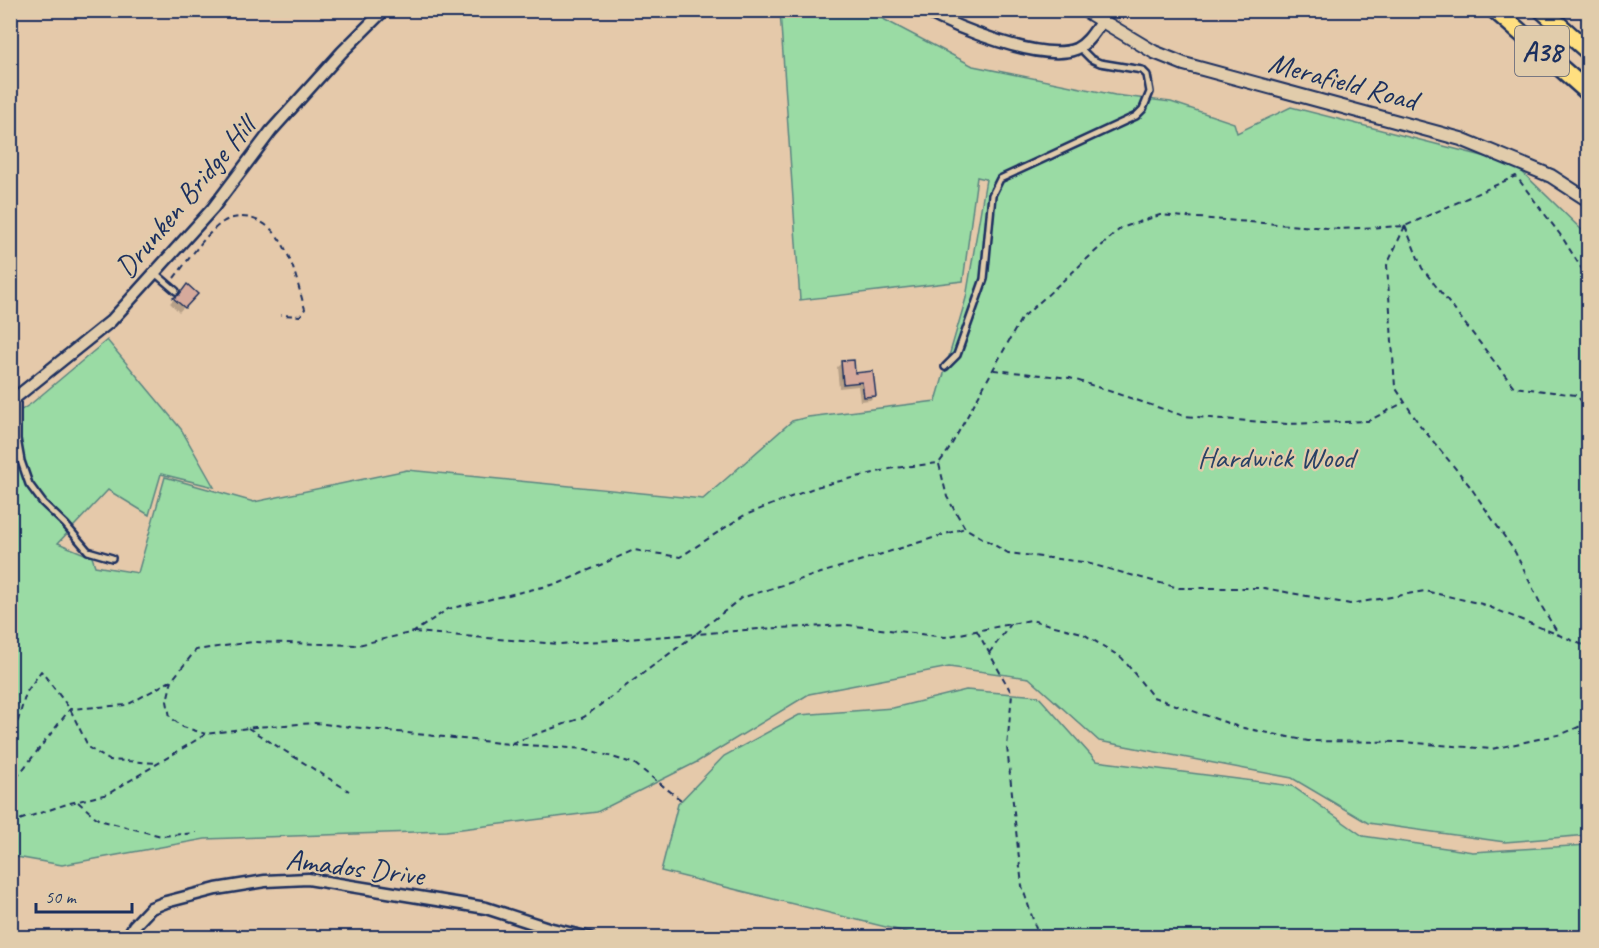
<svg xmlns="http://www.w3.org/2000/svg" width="1599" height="948" font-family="Caveat,sans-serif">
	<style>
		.green { fill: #9adba4; stroke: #5a8581; stroke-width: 1.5 }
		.shadow { fill: #0003 }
		.building { fill: #d6aa9c; stroke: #1b2f5e; stroke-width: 1.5 }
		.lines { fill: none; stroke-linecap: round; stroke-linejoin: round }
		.service-casing { stroke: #1b2f5e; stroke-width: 10 }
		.minor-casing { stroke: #1b2f5e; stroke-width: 15 }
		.tertiary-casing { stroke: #1b2f5e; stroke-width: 16 }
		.trunk-casing { stroke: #1b2f5e; stroke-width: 21 }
		.path { stroke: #1b2f5e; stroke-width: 2; stroke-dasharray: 6 4.5; stroke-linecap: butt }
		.service { stroke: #e1ccab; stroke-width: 5 }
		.minor { stroke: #e1ccab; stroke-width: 10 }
		.tertiary { stroke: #e1ccab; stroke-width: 12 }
		.trunk { stroke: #ffdf80; stroke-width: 16 }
		.labels { text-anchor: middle; stroke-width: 4.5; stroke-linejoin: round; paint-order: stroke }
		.shield { fill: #e1ccab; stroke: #565e75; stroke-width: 1.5 }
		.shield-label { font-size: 28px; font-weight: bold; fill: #1b2f5e }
		.street-label { font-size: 30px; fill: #1b2f5e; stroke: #e1ccab }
		.park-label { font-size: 30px; fill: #284065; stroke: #e1ccab }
	</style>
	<rect width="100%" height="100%" fill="#e5c9aa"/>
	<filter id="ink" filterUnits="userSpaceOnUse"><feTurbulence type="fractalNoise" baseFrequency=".0167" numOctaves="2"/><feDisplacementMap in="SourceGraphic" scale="12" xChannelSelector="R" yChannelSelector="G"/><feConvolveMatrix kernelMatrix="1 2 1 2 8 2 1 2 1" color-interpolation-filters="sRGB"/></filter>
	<g filter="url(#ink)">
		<g class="green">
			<polygon points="780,11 868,11 973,66 1115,95 1171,102 1234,123 1237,133 1291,107 1514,164 1588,236 1588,835 1505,842 1368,823 1292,778 1099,741 1029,678 949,667 809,694 697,762 597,812 446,831 205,839 62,865 11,856 11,417 32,403 107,340 181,429 214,487 161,474 149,515 108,490 58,543 92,557 95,566 138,573 165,477 254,502 407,470 703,499 792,421 808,417 936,401 966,298 986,179 977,177 963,281 800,300"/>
			<polygon points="966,690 1038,696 1096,761 1292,786 1363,836 1473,852 1588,845 1588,937 926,937 661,871 678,804 724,756 799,715 893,708"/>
		</g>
		<g class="shadow">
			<polygon points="187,286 196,294 179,312 170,303"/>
			<polygon points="842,363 854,375 872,372 875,395 870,400 860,401 858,386 839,388 837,367"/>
		</g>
		<g class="building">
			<polygon points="187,284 198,294 185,308 173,298 179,295"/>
			<polygon points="854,360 855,373 873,371 876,396 864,397 862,382 843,384 841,361"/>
		</g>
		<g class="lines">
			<defs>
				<g id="service">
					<polyline points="155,273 176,291"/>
					<polyline points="945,367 957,355 984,279 992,195 1000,179 1136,116 1143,109 1150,92 1147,75 1142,70 1100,63 1091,59 1080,48"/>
					<polyline points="17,398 17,439 21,461 29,484 43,503 65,524 88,551 112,558"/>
				</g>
				<g id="minor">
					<path d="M924,10C955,27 1042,63 1076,49C1087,44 1094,32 1101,22"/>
					<polyline points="10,402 111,321 213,208 271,131 342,52 384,10"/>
					<polyline points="127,938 134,926 151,908 166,902 216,889 265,881 308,879 486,908 548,928 590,938"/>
				</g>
				<polyline id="tertiary" points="1084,10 1154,52 1184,64 1461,139 1551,176 1588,200"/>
				<g id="trunk">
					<polyline points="1495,10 1588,92"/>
					<polyline points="1542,10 1588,51"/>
				</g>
			</defs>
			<use href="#service" class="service-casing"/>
			<use href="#minor" class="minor-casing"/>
			<use href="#tertiary" class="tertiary-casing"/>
			<use href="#trunk" class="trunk-casing"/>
			<g class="path">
				<polyline points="1405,226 1387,265 1395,387 1419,424 1469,485 1515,552 1542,607 1559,635 1588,647"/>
				<polyline points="1405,226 1422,268 1514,387 1576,395 1588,408"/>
				<path d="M174,278C187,262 207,232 223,222C231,217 241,216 250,218C288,227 295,277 305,309L300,316L281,315"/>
				<polyline points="994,370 1070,378 1184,416 1288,424 1368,421 1405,402"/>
				<polyline points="939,464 947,497 965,528 1008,553 1083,562 1179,588 1264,588 1350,604 1425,591 1482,604 1559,635"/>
				<polyline points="977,631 1012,694 1007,747 1022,886 1039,938"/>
				<polyline points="414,632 559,644 696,634 741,598 965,528"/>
				<polyline points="989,653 1011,624"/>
				<polyline points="172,680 167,701 170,717 183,727 206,734"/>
				<polyline points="10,728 17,724 26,693 41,671 70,709 89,748 109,760 157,763"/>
				<polyline points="248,728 349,791"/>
				<polyline points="511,744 586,749 635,764 681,800"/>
				<polyline points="10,786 70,709 127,705 172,680 196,650 252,642 358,645 414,632 448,609 560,583 634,550 680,557 743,516 816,487 894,468 939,463 948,451 1021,319 1121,228 1160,215 1340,229 1405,226 1516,176 1562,237 1588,279"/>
				<polyline points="78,802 99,820 161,836 196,833"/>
				<polyline points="10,823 70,803 108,794 206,734 255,727 315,723 509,744 584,717 696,634 759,629 848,625 945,637 1031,620 1082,633 1122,658 1153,697 1239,727 1308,741 1402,742 1492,749 1562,734 1588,723"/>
			</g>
			<use href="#service" class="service"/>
			<use href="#minor" class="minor"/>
			<use href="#tertiary" class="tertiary"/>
			<use href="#trunk" class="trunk"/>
		</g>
	</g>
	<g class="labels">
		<rect class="shield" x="1515" y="26" width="54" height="50" rx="4.5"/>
		<g class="shield-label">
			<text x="1542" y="61">A38</text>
		</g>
		<g class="street-label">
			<text transform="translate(1343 81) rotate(15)" y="10">Merafield Road</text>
			<text transform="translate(185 197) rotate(-50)" y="10">Drunken Bridge Hill</text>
			<text transform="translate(355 867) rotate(7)" y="10">Amados Drive</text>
		</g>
		<g class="park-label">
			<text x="1276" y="467">Hardwick Wood</text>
		</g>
	</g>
	<rect width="1599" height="948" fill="none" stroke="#e1ccab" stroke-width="36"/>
	<rect x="18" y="18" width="1563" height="912" fill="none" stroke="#1b2f5e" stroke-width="2" filter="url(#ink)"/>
	<path d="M36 903v9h96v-9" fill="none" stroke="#1b2f5e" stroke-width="3"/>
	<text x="45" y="903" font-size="18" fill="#1b2f5e" stroke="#e1ccab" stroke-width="4.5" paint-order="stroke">50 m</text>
</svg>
